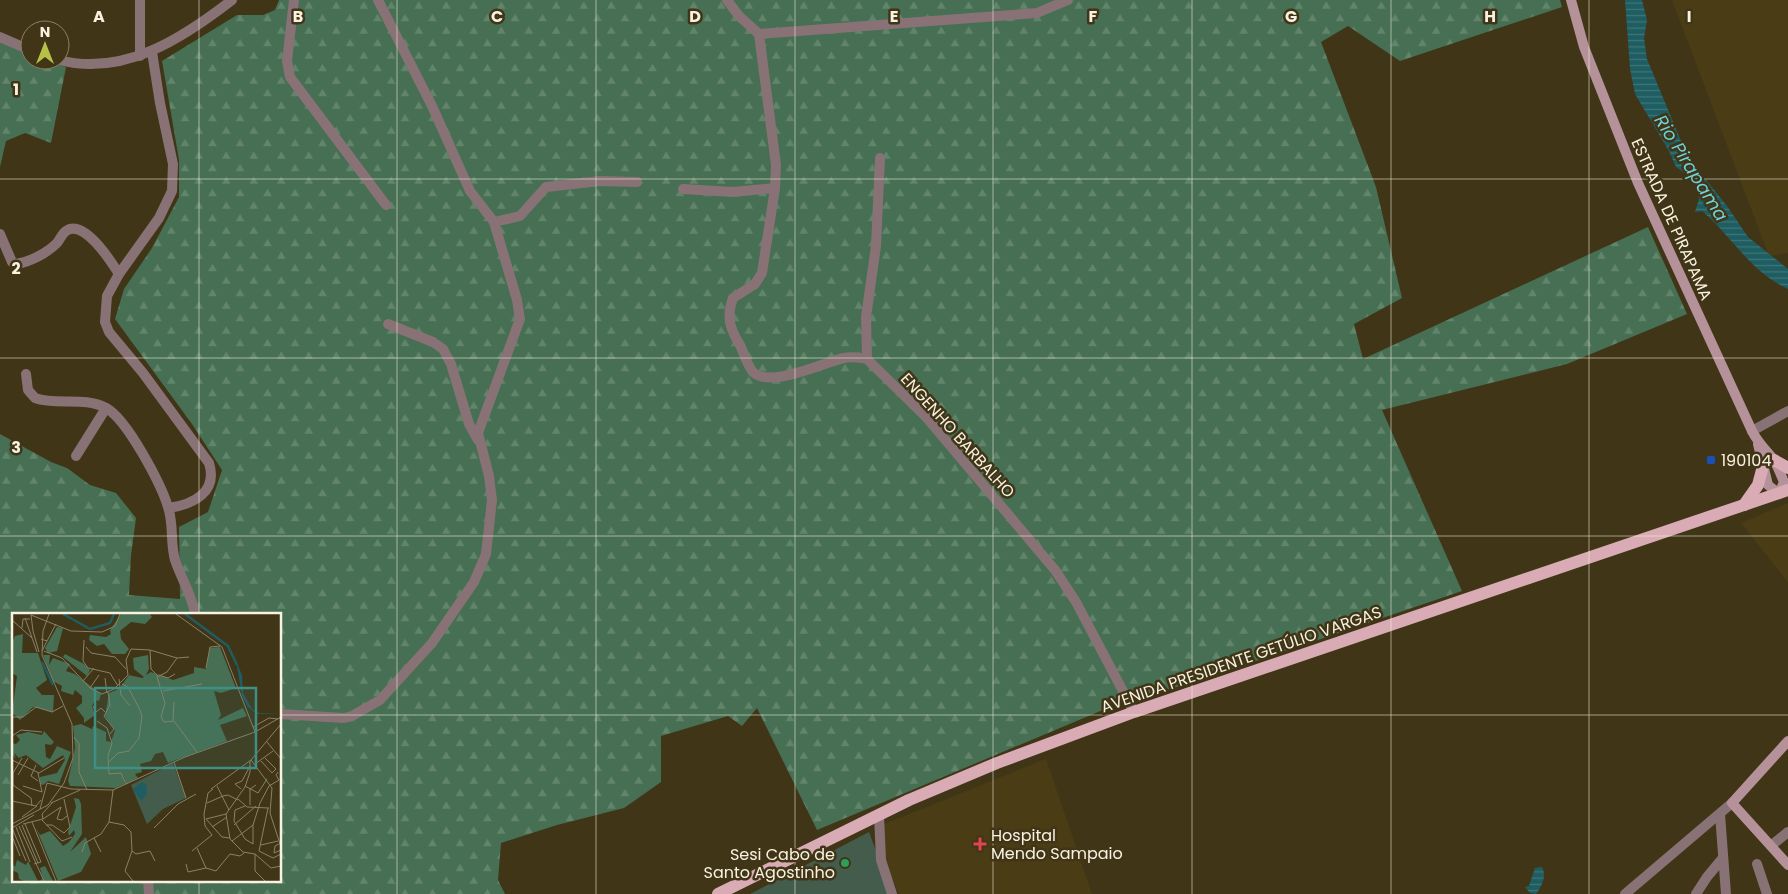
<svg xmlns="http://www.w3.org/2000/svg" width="1788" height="894" font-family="Poppins,sans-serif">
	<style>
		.built { fill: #4a3d16 }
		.forest { fill: url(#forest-firs); fill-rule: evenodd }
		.pitch { fill: #445c4b }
		.water { fill: url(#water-rules) }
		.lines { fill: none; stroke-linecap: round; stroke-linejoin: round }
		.street { stroke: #887275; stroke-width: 10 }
		.secondary { stroke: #b59299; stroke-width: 10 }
		.primary { stroke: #d9abb4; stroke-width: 12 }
		.grid { fill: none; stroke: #f9f2e1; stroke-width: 1; stroke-opacity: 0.55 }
		.transit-dot { fill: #1a4fb4; stroke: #403517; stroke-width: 2 }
		.health-dot { fill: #e0444e; stroke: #403517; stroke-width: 2 }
		.leisure-dot { fill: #2e9e5b; stroke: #403517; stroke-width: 2 }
		.labels { text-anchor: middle; stroke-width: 5; stroke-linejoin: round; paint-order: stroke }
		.street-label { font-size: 16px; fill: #f9f2e1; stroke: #403517 }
		.poi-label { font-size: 16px; fill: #f9f2e1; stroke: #403517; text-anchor: start }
		.water-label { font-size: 18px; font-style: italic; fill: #6fd2da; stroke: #403517 }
		.inset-river { fill: none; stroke: #1e5d62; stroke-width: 2.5 }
		.inset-road { fill: none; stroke: #8a8168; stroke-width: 1 }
		.view { fill: #3e8f85; fill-opacity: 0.15; stroke: #3e8f85; stroke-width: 2.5 }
		.inset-edge { fill: none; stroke: #f9f2e1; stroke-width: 2.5 }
		.grid-label { font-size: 16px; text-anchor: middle; font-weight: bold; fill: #f9f2e1; stroke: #403517; stroke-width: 5; stroke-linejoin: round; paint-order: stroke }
	</style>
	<defs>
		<pattern id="forest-firs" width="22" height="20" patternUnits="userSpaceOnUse" patternTransform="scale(1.25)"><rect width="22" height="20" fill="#466f53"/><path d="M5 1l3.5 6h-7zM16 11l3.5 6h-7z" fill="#61846b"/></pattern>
		<pattern id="water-rules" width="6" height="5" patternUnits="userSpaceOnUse" patternTransform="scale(1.25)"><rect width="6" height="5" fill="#1e5d62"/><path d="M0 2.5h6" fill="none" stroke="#3f7578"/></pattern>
	</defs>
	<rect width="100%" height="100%" fill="#403517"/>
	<g class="built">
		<polygon points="1672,0 1788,0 1788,253 1769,256"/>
		<polygon points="1788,503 1788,582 1741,523"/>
		<polygon points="1046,759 1092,894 899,894 886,864 882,825"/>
	</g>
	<g class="forest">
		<path d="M279,0H1560L1562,7L1400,61L1348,26L1321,42L1376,187L1402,298L1354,324L1363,359L1648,227L1687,314L1567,364L1382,410L1462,591L1191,683L1117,704L817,830L757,708L742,726L728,716L661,736V782L624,808L557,825L501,843L498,880L505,894H0V434L51,462L67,468L90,485L116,493L136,518L131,555L129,595L180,599L179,527L208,512L222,470L192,424L115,319L124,289L152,248L179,197V160L162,61L237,15H263L275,10ZM14,614H280V880H14Z"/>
		<polygon points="0,41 30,55 30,60 43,60 66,67 51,143 25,133 6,141 0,167"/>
	</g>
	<polygon class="pitch" points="869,832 892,894 750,894"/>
	<g class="water">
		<path d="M1625,0H1642L1647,20L1644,38L1647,59L1681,141L1698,170L1727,206L1748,237L1788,269V289C1749,271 1732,236 1702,211L1695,212L1699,199L1697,182L1676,167L1669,151L1635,94L1630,69Z"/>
		<path d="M1542,867C1547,876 1542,886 1536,894L1530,893L1525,887L1529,886L1535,868Z"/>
	</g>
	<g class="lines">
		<g class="street">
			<polyline points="140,0 140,56"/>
			<polyline points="294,0 287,61 290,77 386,205"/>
			<path d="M727,0L739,16L759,34L776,165L775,188L762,273L755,284L733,298C726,317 730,329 740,345C744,353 747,365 753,372C770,389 824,362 844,358C852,356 860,358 867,359L927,418L1055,570L1076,602L1134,712"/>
			<polyline points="759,34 1037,13 1068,0"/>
			<polyline points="0,37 30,50"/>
			<path d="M152,52L160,103L173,164L172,191L159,218L119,274L107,296L105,322L109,332L143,373L209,463C218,492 194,504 169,508"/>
			<path d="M59,60C124,77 183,38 232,0"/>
			<polyline points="683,189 733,192 775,188"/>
			<polyline points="494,222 520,216 546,187 600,181 637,182"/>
			<path d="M0,234L12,262L16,264C30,262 47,253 57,243C60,239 62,234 66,231C84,218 112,263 119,274"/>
			<polyline points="388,324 433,342 443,349 451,364 469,424 478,440"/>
			<polyline points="867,359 866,317 876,246 880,158"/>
			<path d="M26,374L28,390L35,398C57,406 84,396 106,408C127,419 161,484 168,507C174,524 170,543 175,560C181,578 192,595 195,614"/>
			<polyline points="1752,431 1788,411"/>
			<polyline points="76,456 106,408"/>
			<polyline points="280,714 344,718 352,716 380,700 432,643 474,582 486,554 492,500 489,476 478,433 520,319 517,300 494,222 470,191 432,106 378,0"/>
			<polyline points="1720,814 1726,894"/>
			<polyline points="879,815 881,860 892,894"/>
			<polyline points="1772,845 1788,832"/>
			<polyline points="1757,864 1767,894"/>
			<polyline points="148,880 149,894"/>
			<polyline points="1625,894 1732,803"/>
			<polyline points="1696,894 1707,877 1722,859"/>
		</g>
		<g class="secondary">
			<path d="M1571,0L1584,47L1638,183L1752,431C1758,443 1766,450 1774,460C1778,467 1781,475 1784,482L1779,494L1768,485L1758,444"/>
			<polyline points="1788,741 1732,803 1788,865"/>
		</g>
		<g class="primary">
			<polyline points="1774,460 1788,468"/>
			<polyline points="1744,505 1758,485 1763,466"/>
			<polyline points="718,894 909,800 997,763 1134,712 1788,490"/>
		</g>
	</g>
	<path class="grid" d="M199,0V614M397,0V894M596,0V894M795,0V894M993,0V894M1192,0V894M1391,0V894M1589,0V894M0,179H1788M0,358H1788M0,536H1788M0,715H14M280,715H1788M199,880V894"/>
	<rect class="transit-dot" x="1706" y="455" width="10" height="10" rx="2.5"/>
	<path class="health-dot" d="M977.5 836.5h5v5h5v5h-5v5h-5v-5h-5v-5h5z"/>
	<circle class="leisure-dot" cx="845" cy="863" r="5"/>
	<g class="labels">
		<g class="street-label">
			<text transform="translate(1672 219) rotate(66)" y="6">ESTRADA DE PIRAPAMA</text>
			<text transform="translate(958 435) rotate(48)" y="6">ENGENHO BARBALHO</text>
			<text transform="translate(1241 659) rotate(-19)" y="6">AVENIDA PRESIDENTE GETÚLIO VARGAS</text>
		</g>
		<g class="poi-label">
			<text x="1721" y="466">190104</text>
			<text x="991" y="841">Hospital<tspan x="991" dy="18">Mendo Sampaio</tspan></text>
			<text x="835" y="860" text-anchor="end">Sesi Cabo de<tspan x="835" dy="18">Santo Agostinho</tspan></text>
		</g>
		<g class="water-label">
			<text transform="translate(1691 168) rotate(58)" y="6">Rio Pirapama</text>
		</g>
	</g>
	<g transform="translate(12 613)">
		<rect width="269" height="269" fill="#403517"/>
		<path d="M109,1H138L140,4L133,11L119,9L108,18L109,26L117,36L113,41H100L92,31L85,33L77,27L78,22L94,24L99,21L98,17ZM45,14L51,15L45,38L36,40L33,35ZM11,21L10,40H26L35,67L24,75L30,82H42L41,99L21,94L8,107L0,100L5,63L0,60V30L3,23ZM208,34L224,75L209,80L202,78L209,102L206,107L231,95L235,103L208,112L215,128L156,150L151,139L143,141L139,148L128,151L130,159L123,161L126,165L114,171L111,162L113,171L104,175L58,173L56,168L63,135L61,113L69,111L80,116L81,113L94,119V128L99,129L103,117L93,103L97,80L107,76L117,62L130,65L132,64L122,56L121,45L136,42L137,56L134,62L139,59L161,67L182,60V54L194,56L198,35ZM53,41L72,51L78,57L75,63L51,44ZM31,42H38L37,52L41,45L58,51L54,58L63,61L89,81L87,88L83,87L80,93L83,102L72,110V105L64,95L70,90V83L63,77L61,82L49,78L50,73L41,68ZM32,118L42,129L39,132L33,131L34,144L38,146L45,133L59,139L47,171L36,168L31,172L28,171V164L45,160L53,147L51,142L31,155L14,142L7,145L2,140L4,146L0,141V130L4,131L8,127L4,122L16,119L30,122ZM62,185L67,186L69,191L70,221L58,239L74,224L79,241L69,259L46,268L24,215L28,222L38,218L51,233L57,229L63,221L62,217L57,223L56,219L64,194ZM5,247L14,252L16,248L26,268L31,266L28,255L33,253L41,268H12L7,266L6,260L0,257V250L3,254Z" fill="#466f53"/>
		<path d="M161,150L174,185L151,196L135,211L119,172Z" fill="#445c4b"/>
		<path d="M224,48L230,62L231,80L240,96L247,100H269L245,101L236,94L230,83ZM130,169L134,171L135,181L129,188L121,176Z" fill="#1e5d62"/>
		<path class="inset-river" d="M51,1L78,16L98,10L102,1M173,1L216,33L225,52M30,49L41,72"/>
		<path class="inset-road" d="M164,1L210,34L243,119M13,5L25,39M0,7L20,25M10,15L11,6H18M21,18L19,2L59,18L90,19L103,13L108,1M21,18L27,39M29,26L35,28L30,38M72,27L71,48L76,55L98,60L106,73M35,28L44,11M74,34L79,40L103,44L114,56M119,36L138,37L165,45L177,44M138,37L139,56L146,63M32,38L50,45L78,75L90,81L102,76L116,62L114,47L119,36M165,45L155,59L145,64L153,90L149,104L152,109L162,108L185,139M194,55L198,34L208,33M147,62L156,65L163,61M93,65L95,80M107,66L109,82L118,93M71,68L82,55M78,75L87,62M151,78L190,71M96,79L98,92L92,103L102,116L98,121M81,93L84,99L89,95L93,99M0,104H11L24,94L40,99L51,93M161,107L162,89M85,108L95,115L100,130L96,143L97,161L109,160L114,171M241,114L257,105L266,106M0,123L9,117L30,119M62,124L67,131V159L75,177M255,129L269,146M10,145L1,160V172L19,185L20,193M0,147L27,160L52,145M239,147L260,175L258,200L269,234M238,148V159L233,174L214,201L218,226L231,239L243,241M249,148L260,160L264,156L253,145M162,149L174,185M96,150L106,140L117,138L127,125L130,103L127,95L116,74L110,71M243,151L261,138M24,152L19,163L26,168M26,160L30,179M6,162L16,145M11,173L30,179M205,173L217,197M233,173L246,180L255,166M199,176L239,147L269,111M229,176L223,171L230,168L238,153M211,183L216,182L226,187M226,186L235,194L257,195M0,188L24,193L29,187M39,190L68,177M195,190L211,183M238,192V176L244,172M233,193L223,197L222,208L233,226L241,231V212L248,190L257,173L267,167L264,162L266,159M49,194L45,206L50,207L55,203M28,196L35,170L59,176L101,177L173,144L243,119L269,104M10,204L25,193M31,206L30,201L41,189M194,206L210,224L218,225M194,206L214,201M30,207L50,228L60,224M20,209L44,268M97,209L112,212L119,219L120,238L113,258L121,268M0,211L36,192L52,170L61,145L60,111L30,42L31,18L37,1M11,211L31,206L49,194M13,211L29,249L22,251M10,212L26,250M34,212H40L52,220L58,214L52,186M222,212L244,193M7,213L32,268M4,214L18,249M200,214L215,204M0,215L14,248M0,215L22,202M142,215L166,191L184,181M0,223L8,243M82,225L89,239M220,228L241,212M267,231L263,233L262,240L269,237M249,232L266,228M185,235L194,255M120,238L124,241L138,238L143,248M180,238L200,222L193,213L192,201L196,180L201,176M247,238L256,195M247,238L261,245L269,241M70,239L73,230L89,221L97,209L101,177M243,241L259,255L269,253M243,241V258L253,268M174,251L176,259L194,255L204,258L218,241L228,243L232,240"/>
		<path class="view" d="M83,75H244V155H83Z"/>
		<rect width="269" height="269" class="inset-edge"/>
	</g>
	<g class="grid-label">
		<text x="99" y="22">A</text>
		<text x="298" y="22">B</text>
		<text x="497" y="22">C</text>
		<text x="695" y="22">D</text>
		<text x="894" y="22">E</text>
		<text x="1093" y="22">F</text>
		<text x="1291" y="22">G</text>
		<text x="1490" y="22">H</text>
		<text x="1689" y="22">I</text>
		<text x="16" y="95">1</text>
		<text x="16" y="274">2</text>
		<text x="16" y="453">3</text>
	</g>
	<g transform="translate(45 45)"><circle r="24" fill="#403517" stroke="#8a8168"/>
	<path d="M0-4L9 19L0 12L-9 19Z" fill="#b8c147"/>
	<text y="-8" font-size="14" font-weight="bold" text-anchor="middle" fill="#f9f2e1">N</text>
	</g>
</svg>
